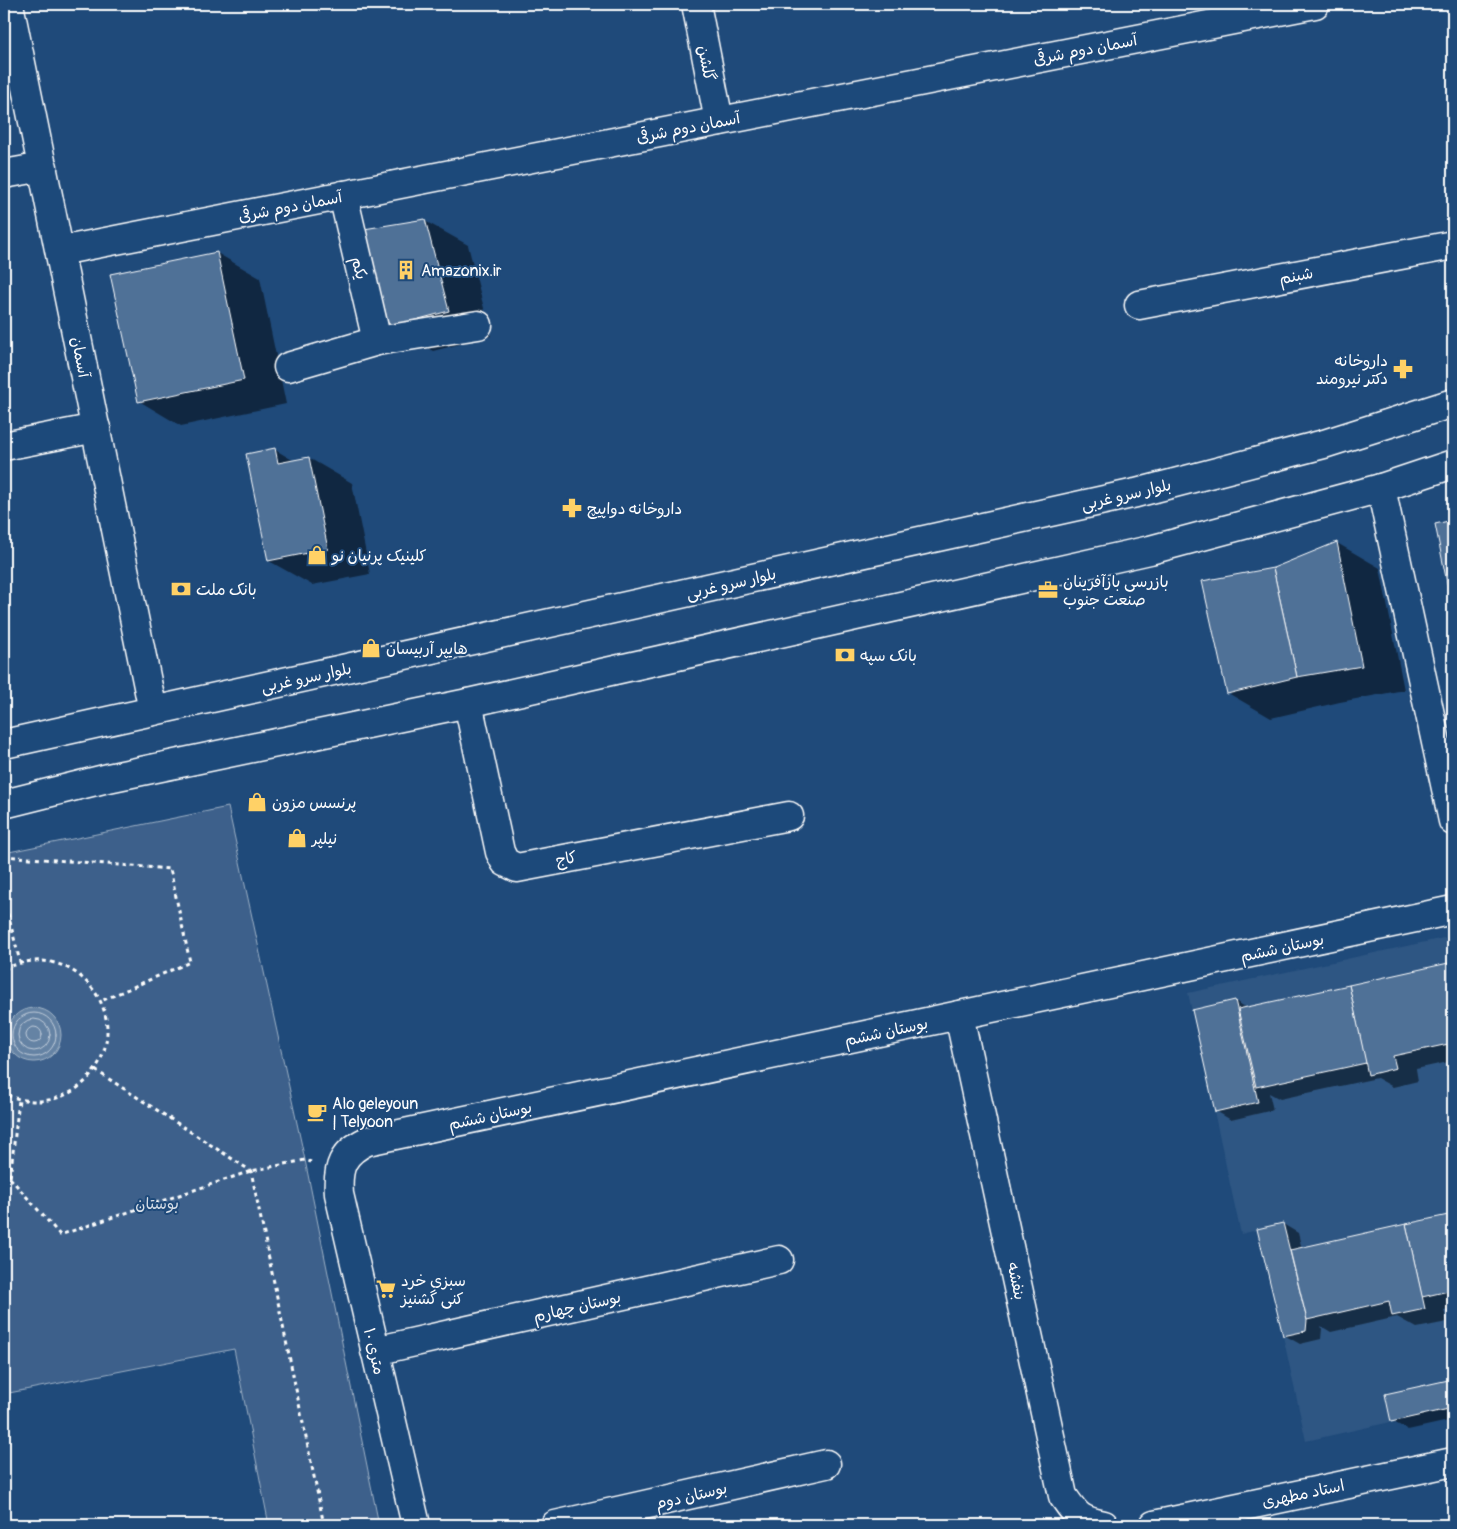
<svg xmlns="http://www.w3.org/2000/svg" width="1457" height="1529" font-family="Pangolin,'Playpen Sans Arabic',sans-serif">
	<style>
		.built { fill: #2e5683 }
		.green { fill: #3c618b; stroke: #9eb0c5 }
		.water { fill: #6583a4; stroke: #a3b5c8 }
		.shadow { fill: #0007 }
		.lines { fill: none; stroke-linecap: round; stroke-linejoin: round }
		.shore { stroke: #c1cddb; stroke-width: 1 }
		.building { fill: #507197; stroke: #fff }
		.minor-casing { stroke: #fff; stroke-width: 31 }
		.major-casing { stroke: #fff; stroke-width: 31 }
		.path { stroke: #fff; stroke-width: 3; stroke-dasharray: 4 4; stroke-linecap: butt }
		.minor { stroke: #1f4a7a; stroke-width: 28 }
		.major { stroke: #1f4a7a; stroke-width: 28 }
		.labels { text-anchor: middle; stroke-width: 4; stroke-linejoin: round; paint-order: stroke }
		.street-label { font-size: 16px; fill: #fff; stroke: #1f4a7a }
		.poi-label { font-size: 16px; fill: #fff; stroke: #1f4a7a; text-anchor: start }
		.park-label { font-size: 16px; fill: #d8dfe8; stroke: #1f4a7a }
	</style>
	<rect width="100%" height="100%" fill="#1f4a7a"/>
	<filter id="ink" filterUnits="userSpaceOnUse"><feTurbulence type="fractalNoise" baseFrequency=".02" numOctaves="2"/><feDisplacementMap in="SourceGraphic" scale="10" xChannelSelector="R" yChannelSelector="G"/><feConvolveMatrix kernelMatrix="1 2 1 2 8 2 1 2 1" color-interpolation-filters="sRGB"/></filter>
	<g filter="url(#ink)">
		<polygon class="built" points="1453,936 1453,1408 1306,1441 1283,1336 1257,1230 1241,1234 1188,993"/>
		<polygon class="green" points="228,807 305,1160 379,1525 269,1525 234,1349 4,1394 4,853"/>
		<circle class="water" cx="34" cy="1035" r="27"/>
		<g class="shadow">
			<polygon points="425,221 468,245 491,336 433,351 390,326"/>
			<polygon points="217,253 260,278 286,404 181,426 139,401"/>
			<polygon points="274,449 294,461 309,458 352,483 370,574 312,585 269,561"/>
			<polygon points="1453,522 1453,605 1437,525"/>
			<polygon points="1337,543 1380,568 1404,690 1340,702 1271,718 1228,693 1274,569"/>
			<polygon points="1453,963 1453,1061 1416,1069 1418,1081 1393,1087 1377,1078 1280,1099 1269,1093 1273,1110 1231,1120 1216,1111 1235,1001 1247,1008"/>
			<polygon points="1453,1216 1453,1308 1444,1310 1447,1322 1417,1328 1397,1317 1331,1332 1321,1326 1322,1329 1321,1339 1300,1344 1284,1335 1283,1224 1298,1233 1302,1249"/>
			<polygon points="1453,1380 1453,1420 1408,1430 1392,1421 1387,1395"/>
		</g>
		<g class="lines">
			<g class="shore">
				<circle cx="34" cy="1035" r="22"/>
				<circle cx="34" cy="1035" r="16"/>
				<circle cx="34" cy="1035" r="8"/>
			</g>
		</g>
		<g class="building">
			<polygon points="425,219 449,311 389,327 364,229"/>
			<polygon points="217,252 244,380 138,402 110,274"/>
			<polygon points="275,448 278,463 309,457 328,549 268,561 246,454"/>
			<polygon points="1453,520 1453,612 1435,524"/>
			<polygon points="1337,542 1362,666 1297,677 1273,568"/>
			<polygon points="1273,568 1297,677 1227,694 1202,581"/>
			<polygon points="1453,962 1453,1043 1393,1056 1396,1068 1368,1075 1349,985"/>
			<polygon points="1349,985 1366,1063 1256,1087 1238,1009"/>
			<polygon points="1235,1000 1258,1102 1215,1112 1192,1010"/>
			<polygon points="1453,1214 1453,1290 1422,1297 1406,1224"/>
			<polygon points="1283,1223 1307,1320 1306,1331 1283,1336 1257,1229"/>
			<polygon points="1406,1224 1425,1309 1392,1316 1389,1301 1307,1320 1290,1250"/>
			<polygon points="1453,1379 1453,1408 1391,1422 1385,1394"/>
		</g>
		<g class="lines">
			<defs>
				<g id="minor">
					<polyline points="9,4 153,711"/>
					<polyline points="696,4 719,121"/>
					<polyline points="4,174 43,167"/>
					<polyline points="343,195 377,341"/>
					<polyline points="60,251 1315,4"/>
					<polyline points="1139,305 1453,245"/>
					<polyline points="288,367 377,341 478,325"/>
					<polyline points="4,446 96,428"/>
					<polyline points="1381,488 1453,821"/>
					<polyline points="468,703 500,852 505,862 517,868 789,816"/>
					<path d="M959,1015L1063,1496C1077,1516 1079,1520 1104,1525"/>
					<polyline points="375,1351 779,1260"/>
					<path d="M416,1525L339,1194C337,1167 342,1153 367,1141L1453,910"/>
					<polyline points="555,1525 826,1464"/>
					<polyline points="1154,1525 1453,1462"/>
				</g>
				<g id="major">
					<polyline points="4,744 1136,493 1324,444 1453,403"/>
					<polyline points="4,804 108,778 468,703 1150,550 1381,488 1453,464"/>
				</g>
			</defs>
			<use href="#minor" class="minor-casing"/>
			<use href="#major" class="major-casing"/>
			<g class="path">
				<polyline points="4,856 170,869 190,962 101,1001"/>
				<polyline points="4,898 20,962"/>
				<path d="M4,969C28,958 53,957 76,973C146,1024 87,1129 4,1094"/>
				<polyline points="95,1070 251,1171 324,1525"/>
				<polyline points="10,1178 60,1235 251,1171 305,1160 311,1162"/>
				<polyline points="4,1181 10,1178 19,1100"/>
			</g>
			<use href="#minor" class="minor"/>
			<use href="#major" class="major"/>
		</g>
	</g>
	<defs>
		<symbol id="building-bare" viewBox="-9 -9 18 18"><path d="M-4-6H4V6H1V3H-1V6H-4ZM-2.5-4.3h1.7v1.8h-1.7ZM.8-4.3h1.7v1.8H.8ZM-2.5-1h1.7V.8h-1.7ZM.8-1h1.7V.8H.8Z" fill="#ffd166" stroke="#1f4a7a" stroke-width="2.5" paint-order="stroke"/></symbol>
		<symbol id="pharmacy-bare" viewBox="-9 -9 18 18"><path d="M-2-6h4v4h4v4h-4v4h-4v-4h-4v-4h4Z" fill="#ffd166" stroke="#1f4a7a" stroke-width="2.5" paint-order="stroke"/></symbol>
		<symbol id="shop-bare" viewBox="-9 -9 18 18"><path d="M-5-2.5h2.3a2.7 3.5 0 0 1 5.4 0H5L5.5 6h-11ZM-1.5-2.5h3a1.5 2.3 0 0 0-3 0Z" fill="#ffd166" stroke="#1f4a7a" stroke-width="2.5" paint-order="stroke"/></symbol>
		<symbol id="bank-bare" viewBox="-9 -9 18 18"><path d="M-6-4H6V4H-6ZM0-2.3a2.3 2.3 0 1 0 0 4.6a2.3 2.3 0 1 0 0-4.6Z" fill="#ffd166" stroke="#1f4a7a" stroke-width="2.5" paint-order="stroke"/></symbol>
		<symbol id="office-bare" viewBox="-9 -9 18 18"><path d="M-6-3h4V-5.5h4V-3h4V5H-6ZM-1-4.5V-3h2v-1.5ZM-6 0V1H6V0Z" fill="#ffd166" stroke="#1f4a7a" stroke-width="2.5" paint-order="stroke"/></symbol>
		<symbol id="cafe-bare" viewBox="-9 -9 18 18"><path d="M-5.5-4.5H6V0H3Q3 3.5 0 3.5H-2.5Q-5.5 3.5-5.5 0ZM3-3.2v2h1.7v-2ZM-6 4.5H4V6H-6Z" fill="#ffd166" stroke="#1f4a7a" stroke-width="2.5" paint-order="stroke"/></symbol>
		<symbol id="supermarket-bare" viewBox="-9 -9 18 18"><path d="M-6-5.5h2.5l.6 2H6L4.5 2H-2.5L-4.4-4H-6ZM-1.5 3.2a1.3 1.3 0 1 0 .1 0ZM3 3.2a1.3 1.3 0 1 0 .1 0Z" fill="#ffd166" stroke="#1f4a7a" stroke-width="2.5" paint-order="stroke"/></symbol>
	</defs>
	<g fill-rule="evenodd">
		<use href="#building-bare" x="392" y="256" width="28" height="28"/>
		<use href="#pharmacy-bare" x="1389" y="355" width="28" height="28"/>
		<use href="#pharmacy-bare" x="558" y="494" width="28" height="28"/>
		<use href="#shop-bare" x="303" y="541" width="28" height="28"/>
		<use href="#bank-bare" x="167" y="575" width="28" height="28"/>
		<use href="#office-bare" x="1034" y="576" width="28" height="28"/>
		<use href="#shop-bare" x="357" y="634" width="28" height="28"/>
		<use href="#bank-bare" x="831" y="641" width="28" height="28"/>
		<use href="#shop-bare" x="243" y="788" width="28" height="28"/>
		<use href="#shop-bare" x="283" y="824" width="28" height="28"/>
		<use href="#cafe-bare" x="303" y="1098" width="28" height="28"/>
		<use href="#supermarket-bare" x="372" y="1275" width="28" height="28"/>
	</g>
	<g class="labels">
		<g class="street-label">
			<text transform="translate(1085 49) rotate(-11)" y="6">آسمان دوم شرقی</text>
			<text transform="translate(707 63) rotate(79)" y="6">گلشن</text>
			<text transform="translate(688 127) rotate(-11)" y="6">آسمان دوم شرقی</text>
			<text transform="translate(290 206) rotate(-11)" y="6">آسمان دوم شرقی</text>
			<text transform="translate(360 268) rotate(77)" y="6">یکم</text>
			<text transform="translate(1296 275) rotate(-11)" y="6">شبنم</text>
			<text transform="translate(81 357) rotate(79)" y="6">آسمان</text>
			<text transform="translate(1126 494) rotate(-13)" y="6">بلوار سرو غربی</text>
			<text transform="translate(731 583) rotate(-13)" y="6">بلوار سرو غربی</text>
			<text transform="translate(306 677) rotate(-12)" y="6">بلوار سرو غربی</text>
			<text transform="translate(566 858) rotate(-11)" y="6">کاج</text>
			<text transform="translate(1282 947) rotate(-12)" y="6">بوستان ششم</text>
			<text transform="translate(886 1031) rotate(-12)" y="6">بوستان ششم</text>
			<text transform="translate(490 1115) rotate(-12)" y="6">بوستان ششم</text>
			<text transform="translate(1017 1281) rotate(78)" y="6">بنفشه</text>
			<text transform="translate(577 1306) rotate(-13)" y="6">بوستان چهارم</text>
			<text transform="translate(375 1351) rotate(77)" y="6">۱۰ متری</text>
			<text transform="translate(1303 1493) rotate(-12)" y="6">استاد مطهری</text>
			<text transform="translate(691 1495) rotate(-13)" y="6">بوستان دوم</text>
		</g>
		<g class="poi-label">
			<text x="421" y="276">Amazonix.ir</text>
			<text x="1388" y="366" text-anchor="end">داروخانه<tspan x="1388" dy="18">دکتر نیرومند</tspan></text>
			<text x="587" y="514">داروخانه دواپیچ</text>
			<text x="332" y="561">کلینیک پرنیان نو</text>
			<text x="1063" y="587">بازرسی بازآفرینان<tspan x="1063" dy="18">صنعت جنوب</tspan></text>
			<text x="196" y="595">بانک ملت</text>
			<text x="386" y="654">هایپر آربیسان</text>
			<text x="860" y="661">بانک سپه</text>
			<text x="272" y="808">پرنسس مزون</text>
			<text x="312" y="844">نیلپر</text>
			<text x="332" y="1109">Alo geleyoun<tspan x="332" dy="18">| Telyoon</tspan></text>
			<text x="401" y="1286">سبزی خرد<tspan x="401" dy="18">کنی گشنیز</tspan></text>
		</g>
		<g class="park-label">
			<text x="157" y="1209">بوستان</text>
		</g>
	</g>
	<rect width="1457" height="1529" fill="none" stroke="#1f4a7a" stroke-width="20"/>
	<rect x="10" y="10" width="1437" height="1509" fill="none" stroke="#fff" stroke-width="2" filter="url(#ink)"/>
</svg>
